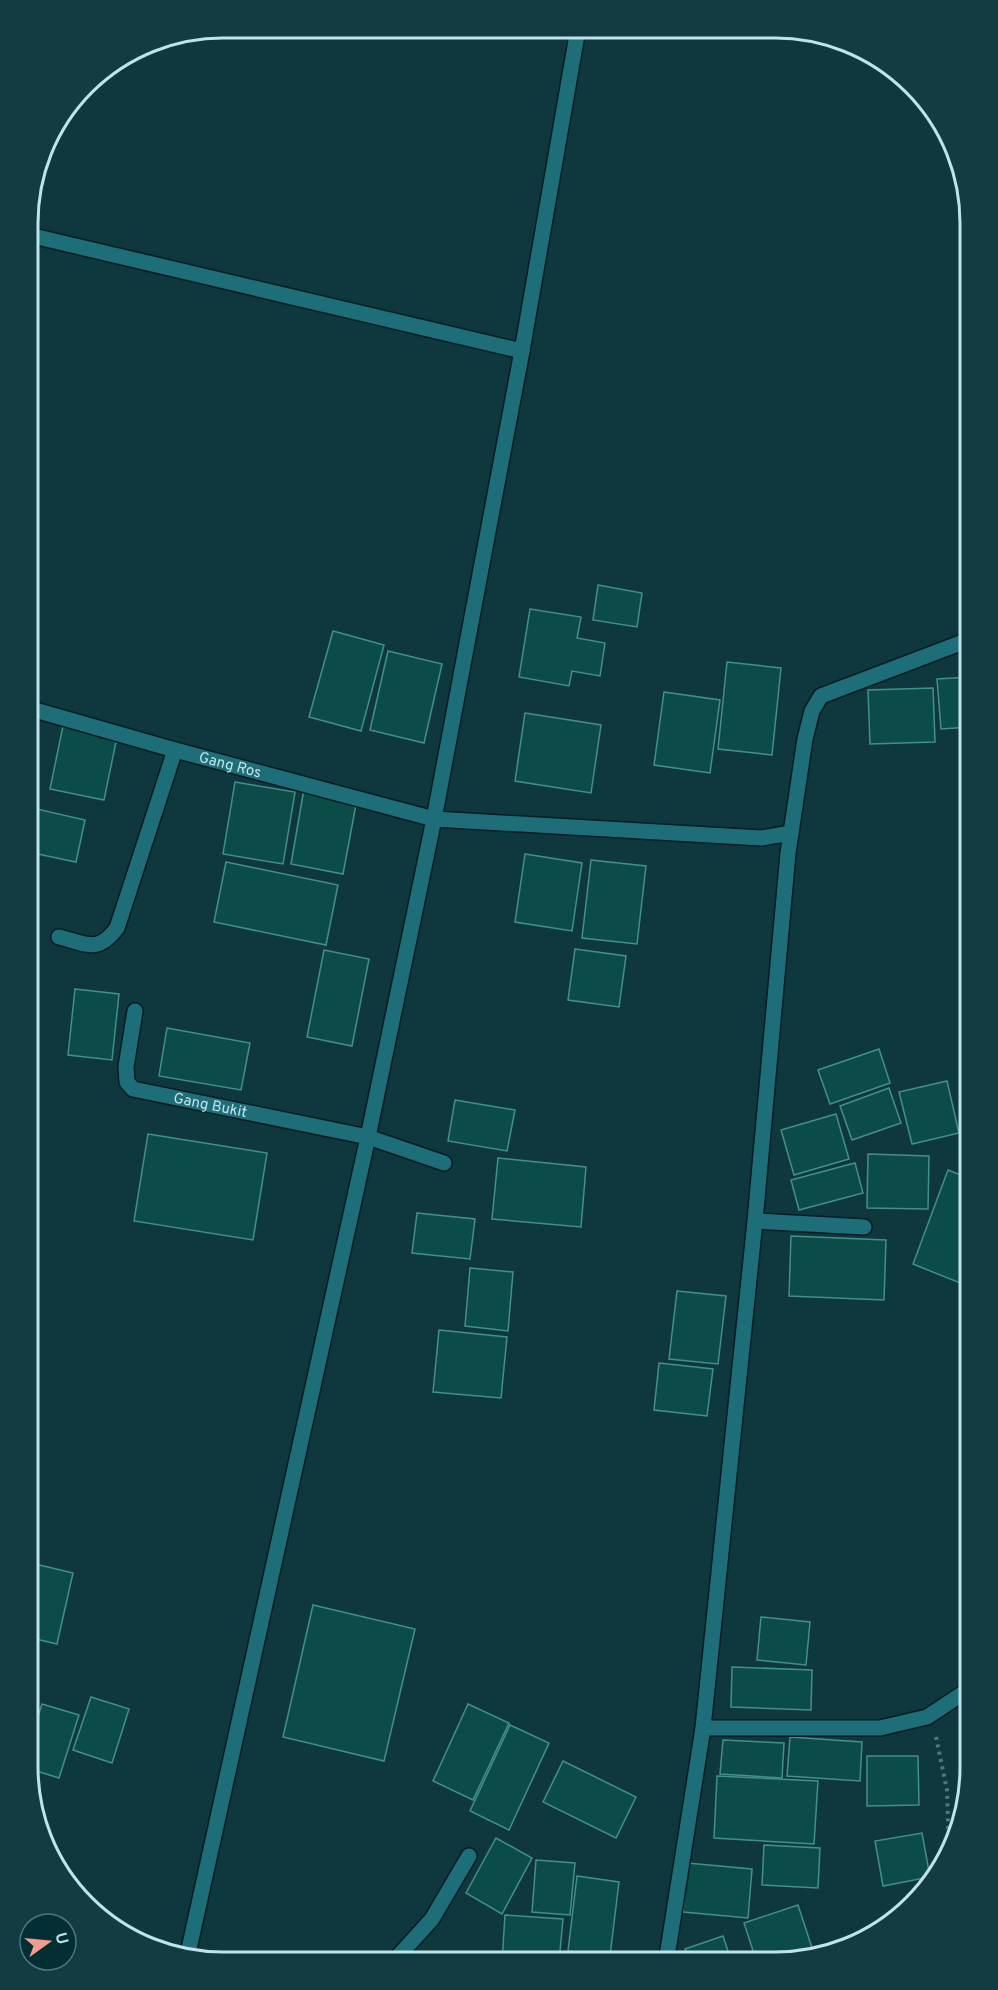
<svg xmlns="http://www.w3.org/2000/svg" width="998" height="1990" font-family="Overpass,sans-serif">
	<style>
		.building { fill: #0c4c48; stroke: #438f89; stroke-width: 1.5 }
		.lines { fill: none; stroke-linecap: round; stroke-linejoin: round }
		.minor-casing { stroke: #061e21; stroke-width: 18 }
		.path { stroke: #51787e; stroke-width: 4; stroke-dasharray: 3 4.5; stroke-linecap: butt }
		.minor { stroke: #1d6e79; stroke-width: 15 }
		.labels { text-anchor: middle; stroke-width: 6; stroke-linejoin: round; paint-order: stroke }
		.street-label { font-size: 15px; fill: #c0e3e9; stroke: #032e34 }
		.rim { fill: none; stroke: #c0e3e9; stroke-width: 3 }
	</style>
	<rect width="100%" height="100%" fill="#0f383e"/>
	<g class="building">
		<polygon points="598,585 642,593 637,627 593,620"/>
		<polygon points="530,609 581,617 577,638 605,643 600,676 572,671 569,686 519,677"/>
		<polygon points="333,631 384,645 361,731 309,717"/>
		<polygon points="388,651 442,664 424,743 370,730"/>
		<polygon points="727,662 781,668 772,755 718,749"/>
		<polygon points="971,677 971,727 941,729 937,679"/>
		<polygon points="933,688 935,742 870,744 868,690"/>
		<polygon points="664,692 720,700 710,773 654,765"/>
		<polygon points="525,713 601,725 591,793 515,781"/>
		<polygon points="63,726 117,737 104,800 50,789"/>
		<polygon points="235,782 295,792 283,864 223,854"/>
		<polygon points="304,789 357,799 343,874 291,864"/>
		<polygon points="28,807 85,820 76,862 28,852"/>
		<polygon points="525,854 582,863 572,931 515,922"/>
		<polygon points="591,860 646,866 637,944 582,938"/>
		<polygon points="226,862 338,885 326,945 214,922"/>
		<polygon points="575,949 626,956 619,1007 568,1000"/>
		<polygon points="324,950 369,959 352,1046 307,1037"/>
		<polygon points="75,989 119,994 112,1060 68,1055"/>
		<polygon points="167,1028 250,1043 241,1090 159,1076"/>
		<polygon points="879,1049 890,1083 830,1104 818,1070"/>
		<polygon points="947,1081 959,1133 912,1144 899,1092"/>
		<polygon points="889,1088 901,1123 852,1140 840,1106"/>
		<polygon points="455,1100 515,1110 507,1151 448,1141"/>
		<polygon points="836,1114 849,1159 794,1175 781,1130"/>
		<polygon points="148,1134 267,1153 253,1240 134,1221"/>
		<polygon points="868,1154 929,1156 928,1209 867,1208"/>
		<polygon points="498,1158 586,1167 581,1227 492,1219"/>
		<polygon points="855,1163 863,1193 799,1210 791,1180"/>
		<polygon points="948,1170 971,1179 970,1287 913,1264"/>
		<polygon points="417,1213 475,1219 470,1259 412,1253"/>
		<polygon points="791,1236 886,1240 884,1300 789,1296"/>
		<polygon points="470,1268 513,1272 508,1331 465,1326"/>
		<polygon points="677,1291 726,1296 718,1364 669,1359"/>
		<polygon points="439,1330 507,1337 501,1398 433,1392"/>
		<polygon points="659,1363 713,1369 707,1416 654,1410"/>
		<polygon points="27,1562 73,1573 57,1644 27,1637"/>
		<polygon points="313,1605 415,1629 384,1761 283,1737"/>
		<polygon points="761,1617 810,1622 806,1665 757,1660"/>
		<polygon points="732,1667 812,1670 811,1710 731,1707"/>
		<polygon points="91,1697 129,1709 112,1763 73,1750"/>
		<polygon points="42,1704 79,1715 59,1778 27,1768 27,1750"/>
		<polygon points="468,1704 509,1723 473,1800 433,1781"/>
		<polygon points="960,1720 971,1720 971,1781 969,1789 960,1789"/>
		<polygon points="510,1725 549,1743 509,1830 470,1811"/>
		<polygon points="790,1737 862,1742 860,1781 787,1776"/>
		<polygon points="723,1740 784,1743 782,1778 720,1774"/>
		<polygon points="867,1756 918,1756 919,1805 867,1806"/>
		<polygon points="563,1761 636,1797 616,1838 543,1802"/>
		<polygon points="717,1776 818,1781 814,1844 714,1838"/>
		<polygon points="922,1833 930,1877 883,1886 875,1841"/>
		<polygon points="496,1838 532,1858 502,1914 466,1893"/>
		<polygon points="764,1845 820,1848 818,1888 762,1885"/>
		<polygon points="536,1860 575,1863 570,1915 532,1912"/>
		<polygon points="687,1863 752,1869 748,1918 683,1912"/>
		<polygon points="577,1876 619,1882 610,1956 568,1951"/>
		<polygon points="798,1905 815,1957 776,1963 757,1963 744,1923"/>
		<polygon points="505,1915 563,1919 559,1962 502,1962"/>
		<polygon points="723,1936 732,1963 689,1963 685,1949"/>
	</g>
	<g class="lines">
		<defs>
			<g id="minor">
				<polyline points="29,235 522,351"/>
				<path id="s1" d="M28,708L175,750L434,819L761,838L791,833"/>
				<path d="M59,937C88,944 97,954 117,928L175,750"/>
				<path id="s2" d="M135,1011L126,1067L127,1082L133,1089L368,1137L444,1163"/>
				<polyline points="755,1221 864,1227"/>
				<polyline points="703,1728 880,1728 927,1717 971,1688"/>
				<polyline points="187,1958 368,1137 434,819 522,351 578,29"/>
				<polyline points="393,1962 432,1919 469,1856"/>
				<polyline points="666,1963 703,1728 755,1221 788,853 805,739 812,711 821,696 971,639"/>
			</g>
		</defs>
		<use href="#minor" class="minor-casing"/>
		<polyline class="path" points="936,1737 947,1790 949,1854"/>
		<use href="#minor" class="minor"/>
	</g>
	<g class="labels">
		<g class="street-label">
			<text dy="5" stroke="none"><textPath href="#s1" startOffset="210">Gang Ros</textPath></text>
			<text dy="5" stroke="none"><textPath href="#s2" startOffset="160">Gang Bukit</textPath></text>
		</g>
	</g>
	<path d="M0 0H998V1990H0ZM223 38H775A185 185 0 0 1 960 223V1767A185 185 0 0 1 775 1952H223A185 185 0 0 1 38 1767V223A185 185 0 0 1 223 38Z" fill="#123c42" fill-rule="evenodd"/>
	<path class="rim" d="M223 38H775A185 185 0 0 1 960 223V1767A185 185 0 0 1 775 1952H223A185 185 0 0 1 38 1767V223A185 185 0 0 1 223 38Z"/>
	<g transform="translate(48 1942) rotate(75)"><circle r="28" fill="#032e34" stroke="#4f767c" stroke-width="1.5"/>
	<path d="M0-4.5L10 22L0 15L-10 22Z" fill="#f59c90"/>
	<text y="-9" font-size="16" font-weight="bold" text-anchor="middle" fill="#c0e3e9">U</text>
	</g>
</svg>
